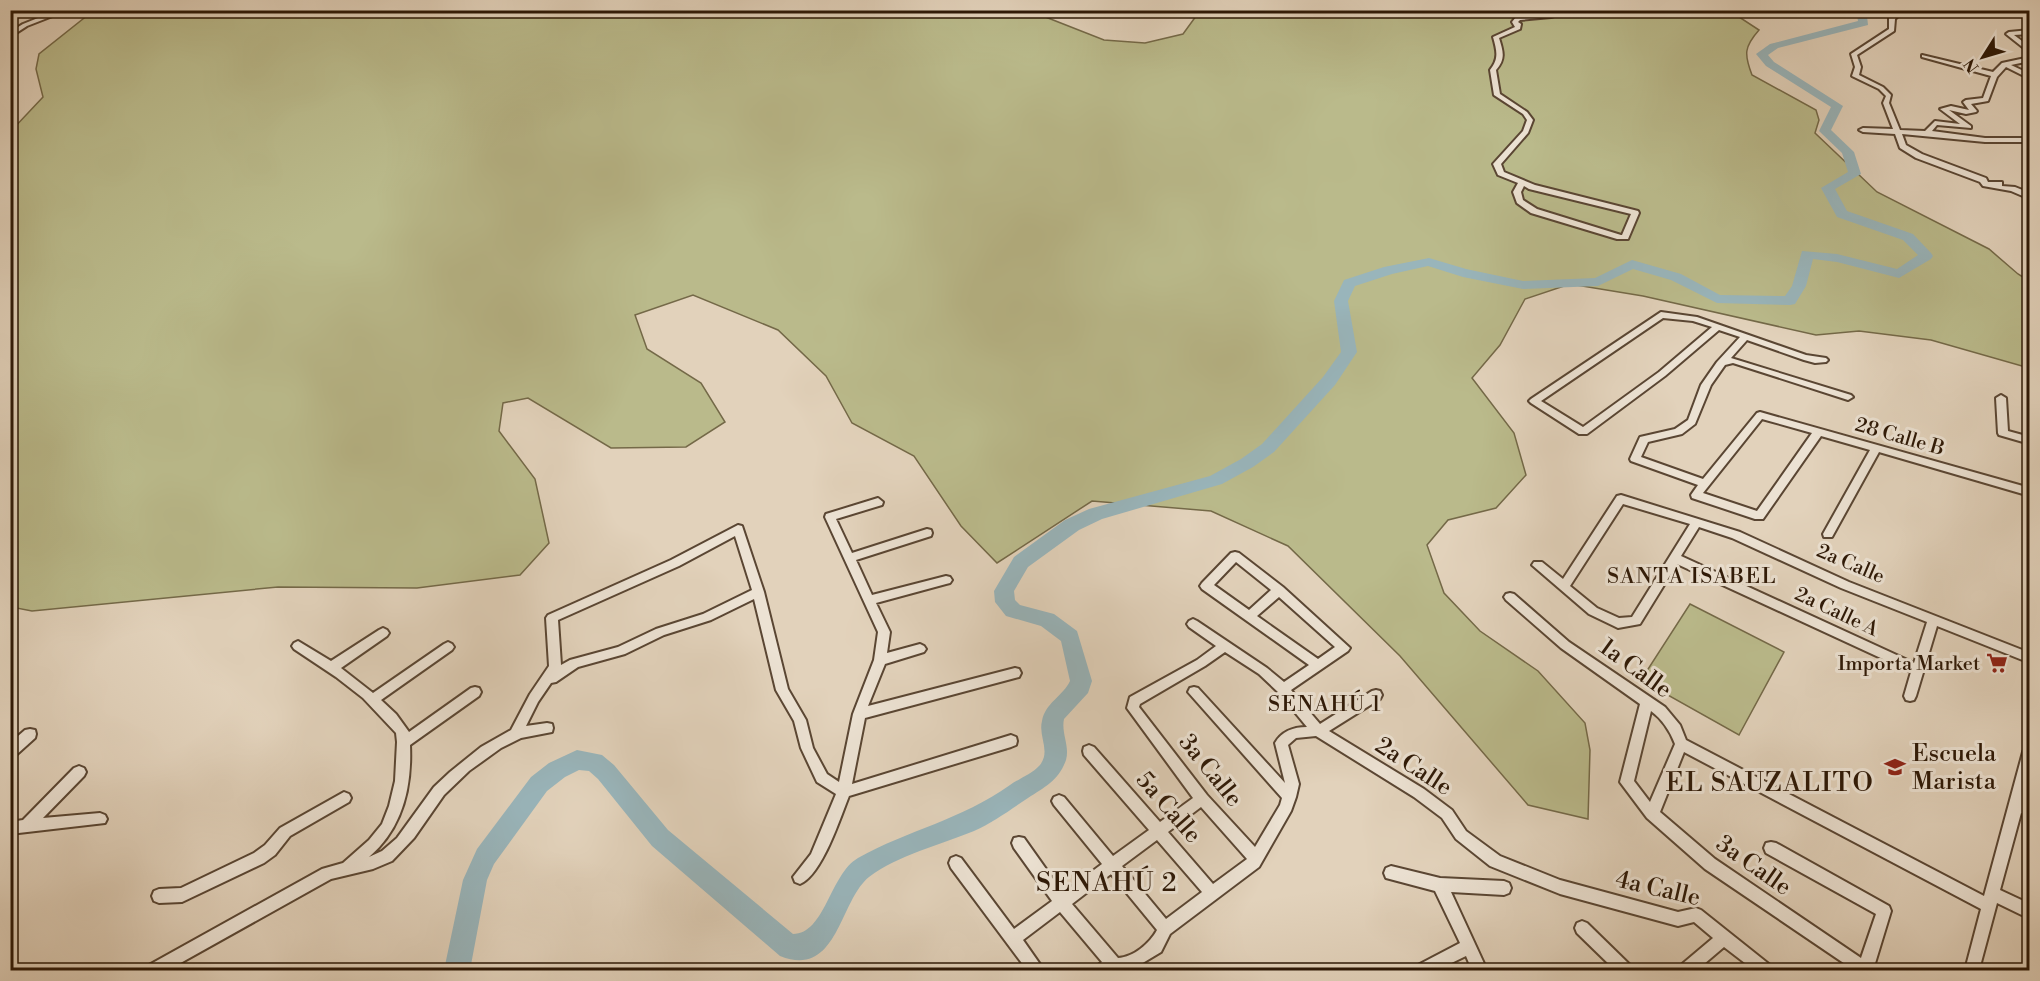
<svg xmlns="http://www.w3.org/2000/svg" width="2040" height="981" font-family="'Libre Bodoni',serif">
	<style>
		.green { fill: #baba8b; stroke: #746948; stroke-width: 1.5 }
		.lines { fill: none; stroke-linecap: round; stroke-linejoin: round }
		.river { fill: #99b5bb; fill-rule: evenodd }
		.minor-casing { stroke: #5a4633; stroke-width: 4 }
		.minor { fill: #ece2d3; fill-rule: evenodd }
		.labels { text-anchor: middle; stroke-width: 6; stroke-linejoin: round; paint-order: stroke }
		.street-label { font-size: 20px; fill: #2d1806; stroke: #ece2d3 }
		.poi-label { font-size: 20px; fill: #2d1806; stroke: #ece2d3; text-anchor: end }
		.neighbourhood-label { font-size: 21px; letter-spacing: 1.5px; fill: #2d1806; stroke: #ece2d3 }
		.near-street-label { font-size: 24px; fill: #2d1806; stroke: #ece2d3 }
		.near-poi-label { font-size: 24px; fill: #2d1806; stroke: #ece2d3; text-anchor: start }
		.near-neighbourhood-label { font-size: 26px; letter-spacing: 1.5px; fill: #2d1806; stroke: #ece2d3 }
	</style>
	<rect width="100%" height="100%" fill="#e2d2bb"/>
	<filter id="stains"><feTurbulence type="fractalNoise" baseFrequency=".00333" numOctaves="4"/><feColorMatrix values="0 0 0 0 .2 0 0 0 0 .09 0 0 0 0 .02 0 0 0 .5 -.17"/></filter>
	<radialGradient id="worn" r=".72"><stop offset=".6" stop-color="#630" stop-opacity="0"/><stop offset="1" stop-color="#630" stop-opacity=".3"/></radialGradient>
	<g class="green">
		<path d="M1036,10L1043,16L1104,40L1145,43L1183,34L1199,12L1205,11H1730L1759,30C1744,47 1744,54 1752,75L1816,110L1819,120L1815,133L1877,192L1989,249L2018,274L2029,281V368L1931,340L1859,331L1816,335L1643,296L1570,284L1525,299L1500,345L1472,378L1514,433L1526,475L1496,508L1448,520L1427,545L1444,593L1480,631L1538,671L1585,723L1590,750L1588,819L1528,805L1400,656L1288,546L1211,511L1092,501L997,563L961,526L914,456L852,423L826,376L778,330L693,295L635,315L647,349L701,383L725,422L686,447L611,448L528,398L503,403L499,431L535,479L549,543L520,575L417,588L278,587L32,611L11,607V131L43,97L36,69L39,54L93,11Z"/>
		<polygon points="1690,604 1784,652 1739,735 1641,680"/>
	</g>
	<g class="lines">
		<path class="river" d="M1861,10H1872L1867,16L1868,25L1778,48L1768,55L1774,62L1843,106L1831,130L1854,152L1861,174L1835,189L1847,211L1913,234L1931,253L1933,256L1931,259L1899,278L1837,262L1813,259L1806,286L1795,304L1790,305L1717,303L1671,280L1633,269L1598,286L1523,289L1463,277L1428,266L1392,274L1355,286L1348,301L1357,352L1335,385L1274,452L1253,467L1222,484L1102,519L1079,530L1028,567L1014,591L1015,600L1020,605L1054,614L1077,631L1092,681L1088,693L1064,719C1061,733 1070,746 1066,760C1059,780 1045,787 1028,798C1010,810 994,822 974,831C940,845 898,855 869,877C839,901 838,979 780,956L652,846L598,779L589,771L579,770L565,777L547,791L494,864L487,880L470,970H444L463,880L477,849L531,777L549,763L577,750L602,755L614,765L668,830L793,934C825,934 830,874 858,858C908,830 961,820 1010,785C1020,778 1032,774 1040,765C1051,751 1038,736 1042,721C1045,703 1063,696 1070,681L1061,641L1041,626L1006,616L995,602L994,591L1014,557L1065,520L1089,509L1210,476L1241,459L1262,444L1323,377L1341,352L1334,301L1344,280L1384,267L1429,258L1466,269L1523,281L1595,278L1632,260L1681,274L1720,295L1785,296L1792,286L1802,251L1837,254L1897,269L1918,255L1903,240L1837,217L1821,188L1848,172L1842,153L1819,131L1831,107L1766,66L1756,54L1770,44L1858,21L1857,16Z"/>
		<defs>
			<g id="minor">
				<polygon points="15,10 25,10 10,16 10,12"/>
				<polygon points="58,10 68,10 27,26 10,37 10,32 23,24"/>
				<polygon points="1106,10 1112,10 1116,15 1111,16"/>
				<polygon points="1148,10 1154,10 1154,11 1151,13"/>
				<path d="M1559,10H1626L1564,13L1551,17L1520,20L1518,22L1521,24L1520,29L1499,38C1503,51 1506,59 1496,70L1500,94L1527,112L1533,120L1528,133L1501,164L1504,172L1535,185L1638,211L1639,213L1628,239H1617L1531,213L1517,203L1513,192L1518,183L1498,175L1493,164L1523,131L1527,120L1523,114L1494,95L1490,70C1499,59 1497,51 1493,37L1515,27L1512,22L1516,17L1550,13ZM1524,186L1529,189L1631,214L1622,235H1621L1537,209L1523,200L1521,192Z"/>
				<polygon points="1914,10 1910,14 1900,14 1895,19 1894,31 1857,55 1861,67 1859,75 1883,87 1891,95 1889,103 1900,130 1925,131 1935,121 1960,124 1940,109 1951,106 1969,110 1963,102 1966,100 1983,98 1991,76 1922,57 1922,55 1993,72 2002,63 2030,57 2030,61 2011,65 2030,74 2030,79 2006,67 1997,77 1988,101 1971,104 1977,111 1976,112 1966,114 1949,110 1971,126 1971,128 1937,125 1932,131 1985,138 2030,138 2030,142 1985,142 1902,134 1906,145 1922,154 1986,178 1988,182 2002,182 2002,186 2015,187 2030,193 2030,200 2025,197 2011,191 1983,186 1980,182 1916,158 1900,148 1895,134 1863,132 1859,130 1863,128 1893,129 1883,103 1886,96 1879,89 1852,76 1855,67 1851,54 1889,29 1889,18 1897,11"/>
				<polygon points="2030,30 2030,34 2014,35 2030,47 2030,53 2006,34 2009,32"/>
				<polygon points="2027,160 2030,160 2030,165 2024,165 2024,161"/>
				<path d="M1661,312L1697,317L1806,355L1826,358L1828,360L1826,362L1815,363L1804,360L1747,340L1731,358L1851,395L1853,397L1848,400L1733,363L1725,365L1711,385L1695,424L1682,434L1648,442L1641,457L1703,479L1757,413L1760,412L2030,488V496L1879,452L1832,537H1824L1823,534L1870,450L1821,436L1763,519H1755L1692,498L1691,495L1698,485L1631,461L1630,459L1640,437L1675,429L1688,420L1701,385L1717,362L1740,337L1719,330L1665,376L1587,434H1579L1531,403L1529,401L1531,399ZM1663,318L1693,321L1712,327L1659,372L1583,427L1541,401ZM1762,419L1812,433L1757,511L1703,493Z"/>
				<polygon points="2001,395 2006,398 2008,431 2030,437 2030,444 1999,435 1998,433 1996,398"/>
				<path d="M1621,495L1740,532L1849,582L2030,653V663L1937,626L1916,696L1914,700L1910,701L1906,700L1904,696L1911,672L1677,564L1640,624L1618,628L1614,626L1589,614L1532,565L1534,562H1542L1563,579L1617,496ZM1623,504L1690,524L1632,617L1619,618L1597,608L1570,586ZM1699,527L1732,538L1841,588L1927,622L1914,663L1681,556Z"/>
				<path d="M878,498L883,502L882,505L836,519L852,553L927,529L931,530L932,533L931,536L856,560L872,595L946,576L950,577L952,580L950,583L946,584L876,603L890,632L887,653L920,644L924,646L926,649L924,652L885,664L868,706L1015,668L1019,669L1021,673L1019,677L1015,678L865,718L852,784L1011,735L1016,737L1017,741L1016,745L1011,747L849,796C840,818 822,875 800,884L795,882L793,877L811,854L836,794L817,782L801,748L794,721L776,690L754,599L711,620L664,635L625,654L578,667L556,682L551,683L538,702L526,726L547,723L552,724L553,728L552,732L521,738L501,748L469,771L444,795L414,838L392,861L373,869L331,879L168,970H147L149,965L322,869L343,863L369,840L382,824L389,806L395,781L397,742L396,733L363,698L336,677L294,649L292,646L294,643L298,641L331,661L379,630L383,628L387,630L389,633L387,636L341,668L373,693L444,644L448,642L452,644L454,647L452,650L381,700L396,714L409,732L471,688L475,687L479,688L481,692L479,696L410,745C412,788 402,829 369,857L382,851L397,838L434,787L450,772L481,747L511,730L530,694L549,666L546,618L548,615L671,560L738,525L742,526L764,592L788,689L806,720L813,748L827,774L839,782L853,714L874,660L878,632L825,517L826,514ZM735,536L752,590L703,614L656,629L618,647L570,660L561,665L558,620L679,566Z"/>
				<path d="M1235,552L1239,553L1283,587L1350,648L1348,651L1291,690L1320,724L1372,691L1376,690L1380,691L1382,695L1380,699L1329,731L1424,789L1452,810L1466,831L1500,856L1560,880L1678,912L1696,908L1701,910L1770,965L1772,970H1754L1724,947L1697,970H1679L1681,965L1713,938L1694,922L1678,926L1560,894L1490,866L1456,839L1442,818L1414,797L1316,736L1296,738L1288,745L1299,784L1296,797L1291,811L1259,867L1170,934L1161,952L1131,970H1096L1098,965L1102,962L1060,912L1023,940L1044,970H1027L951,868L949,863L951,858L956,856L961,858L1014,929L1052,901L1014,848L1012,843L1014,838L1019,837L1024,838L1063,893L1102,864L1054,805L1052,801L1054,797L1059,795L1064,797L1113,856L1149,830L1084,755L1083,751L1084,747L1089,745L1094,747L1160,822L1193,798L1127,708L1130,697L1197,660L1216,646L1189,627L1187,624L1189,621L1193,619L1197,621L1267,668L1284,682L1309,665L1202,589L1200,586L1202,583L1231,553ZM1236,562L1271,590L1249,610L1214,585ZM1279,597L1335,647L1318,659L1257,616ZM1225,652L1259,674L1279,693L1307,727C1293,727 1282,731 1275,743L1285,783L1198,688L1194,687L1190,688L1188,692L1282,798L1280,805L1255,847L1207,795L1139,707L1140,704L1205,666ZM1201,807L1247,859L1213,884L1168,832ZM1157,840L1202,892L1166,919L1122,866ZM1111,874L1157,930C1150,943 1134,957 1118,958L1072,904Z"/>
				<path d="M1510,593L1514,594L1569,642L1665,707L1680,725L1686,740L1984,896L2023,752L2025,748L2030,747V779L2024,801L2030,804V817L2021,813L2000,890L2030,904V919L1997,903L1979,970H1965L1981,909L1684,752L1660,812L1715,859L1861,958L1876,914L1766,853L1764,848L1766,843L1771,842L1776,843L1889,906L1891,911L1873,970H1854L1705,869L1647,818L1620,782L1640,704L1561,648L1506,600L1504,597L1506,594ZM1651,711C1662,719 1670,731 1675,744L1650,802L1634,781Z"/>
				<polygon points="30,729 35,730 36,734 35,738 15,756 10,757 10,743 25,730"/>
				<polygon points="79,766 84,768 86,772 84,776 43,818 100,813 105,815 107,819 105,823 10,834 10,822 23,820 74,768"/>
				<polygon points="344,792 349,794 351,798 349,802 290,836 275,855 264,863 182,902 159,903 154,901 152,896 154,891 159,889 181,888 254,853 265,845 280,828"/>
				<polygon points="1391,866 1440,878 1504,881 1509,883 1511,888 1509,893 1504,895 1451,892 1487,970 1472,970 1466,956 1437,970 1416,970 1418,965 1460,943 1435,891 1386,878 1384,873 1386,868"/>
				<polygon points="1582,921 1587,923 1630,965 1632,970 1615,970 1577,933 1575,928 1577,923"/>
			</g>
		</defs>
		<use href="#minor" class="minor-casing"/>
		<use href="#minor" class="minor"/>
	</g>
	<defs>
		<symbol id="supermarket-bare" viewBox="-9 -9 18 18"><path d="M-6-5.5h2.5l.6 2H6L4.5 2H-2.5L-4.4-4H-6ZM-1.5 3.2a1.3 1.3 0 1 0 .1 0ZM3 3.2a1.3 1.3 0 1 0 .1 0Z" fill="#8f2418" stroke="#ece2d3" stroke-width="2.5" paint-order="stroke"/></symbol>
		<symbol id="school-bare" viewBox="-9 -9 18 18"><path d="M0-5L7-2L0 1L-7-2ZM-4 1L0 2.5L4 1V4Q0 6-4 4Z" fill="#8f2418" stroke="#ece2d3" stroke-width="2.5" paint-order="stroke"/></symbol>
	</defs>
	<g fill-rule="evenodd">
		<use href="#supermarket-bare" x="1982" y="648" width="30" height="30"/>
		<use href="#school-bare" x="1880" y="752" width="30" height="30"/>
	</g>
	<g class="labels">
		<g class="street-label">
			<text transform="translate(1900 436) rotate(16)" y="7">28 Calle B</text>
			<text transform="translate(1851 563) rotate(23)" y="7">2a Calle</text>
			<text transform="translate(1837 611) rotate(25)" y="7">2a Calle A</text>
		</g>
		<g class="poi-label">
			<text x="1980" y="670">Importa Market</text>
		</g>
		<g class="neighbourhood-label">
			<text x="1692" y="583">SANTA ISABEL</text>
			<text x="1325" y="711">SENAHÚ 1</text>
		</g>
		<g class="near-street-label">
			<text transform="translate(1636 668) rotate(36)" y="8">1a Calle</text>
			<text transform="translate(1414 766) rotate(33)" y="8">2a Calle</text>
			<text transform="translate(1211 770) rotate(51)" y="8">3a Calle</text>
			<text transform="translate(1169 807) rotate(49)" y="8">5a Calle</text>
			<text transform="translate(1754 865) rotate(35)" y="8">3a Calle</text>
			<text transform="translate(1658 888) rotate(13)" y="8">4a Calle</text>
		</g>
		<g class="near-poi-label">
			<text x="1912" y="761">Escuela<tspan x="1912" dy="28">Marista</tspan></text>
		</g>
		<g class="near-neighbourhood-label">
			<text x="1770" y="791">EL SAUZALITO</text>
			<text x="1107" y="891">SENAHÚ 2</text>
		</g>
	</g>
	<rect width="2040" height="981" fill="none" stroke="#e2d2bb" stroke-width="36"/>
	<rect x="12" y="12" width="2016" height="957" fill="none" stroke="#2d1806" stroke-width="3"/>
	<rect x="18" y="18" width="2004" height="945" fill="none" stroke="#2d1806" stroke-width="1.5"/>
	<g transform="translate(1983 57) rotate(233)" stroke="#ece2d3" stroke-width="4.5" paint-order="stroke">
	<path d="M0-4.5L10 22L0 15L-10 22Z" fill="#2d1806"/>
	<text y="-9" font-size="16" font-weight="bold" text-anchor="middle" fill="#2d1806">N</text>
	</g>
	<rect width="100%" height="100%" filter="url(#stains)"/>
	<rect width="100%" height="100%" fill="url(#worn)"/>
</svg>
